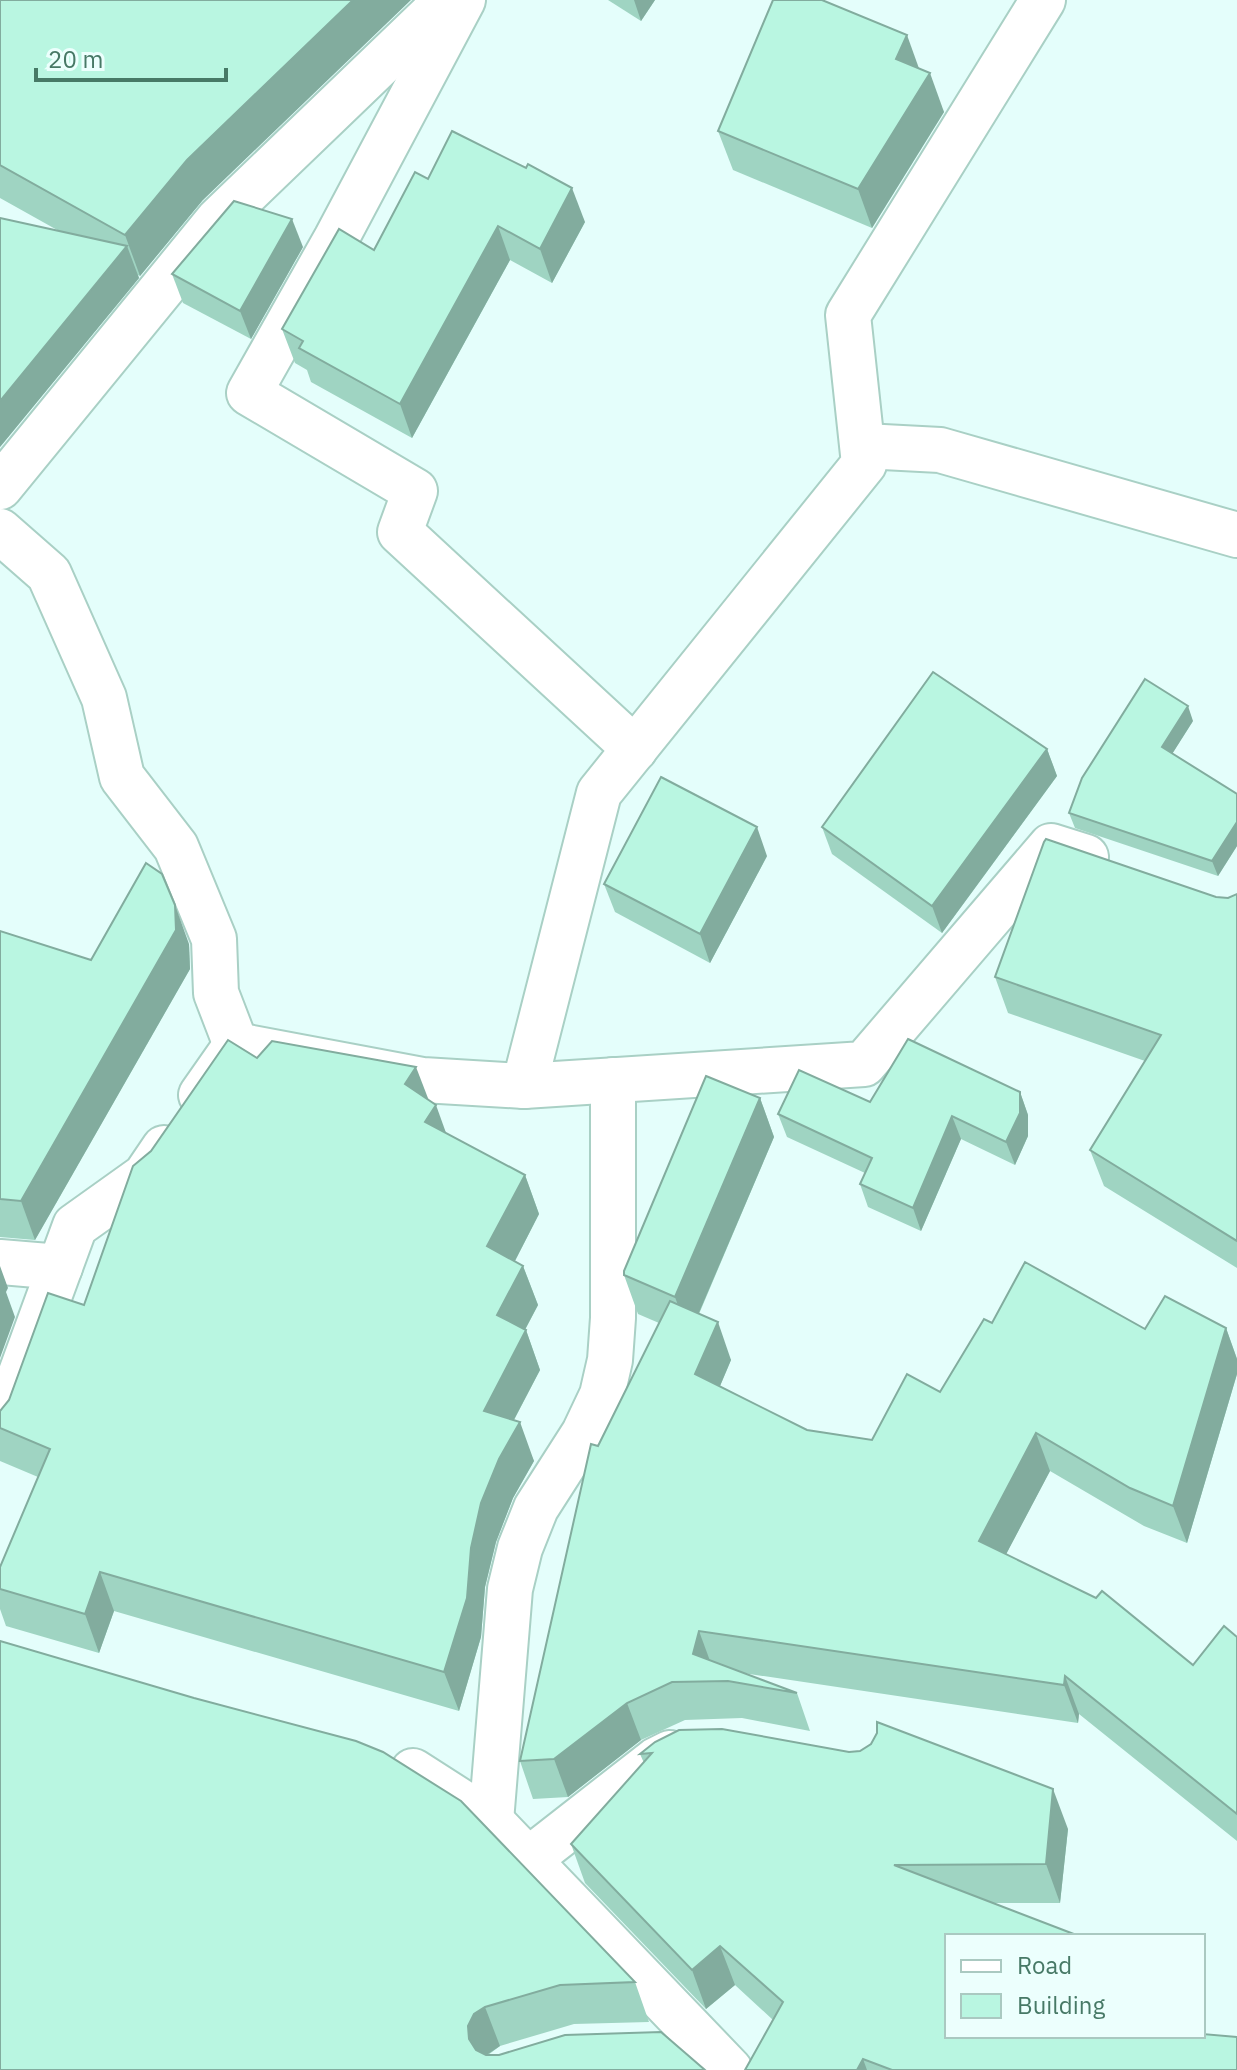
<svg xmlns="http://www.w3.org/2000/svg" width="1237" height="2070" font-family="'IBM Plex Sans',sans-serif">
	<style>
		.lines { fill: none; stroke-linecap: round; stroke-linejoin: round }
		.minor-casing { stroke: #a9d0c5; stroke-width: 48 }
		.tertiary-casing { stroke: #a9d0c5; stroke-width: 48 }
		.minor { stroke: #fff; stroke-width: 44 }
		.tertiary { stroke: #fff; stroke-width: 44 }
		.wall { fill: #9fd4c2 }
		.shaded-wall { fill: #82ac9e }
		.building { fill: #b9f6e1; stroke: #82ac9e; stroke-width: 2 }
	</style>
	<rect width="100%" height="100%" fill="#e4fefb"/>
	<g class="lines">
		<defs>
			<g id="minor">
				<polyline points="463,0 336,239 249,393 415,491 400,532 635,749"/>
				<polyline points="864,446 940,450 1237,535"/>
				<polyline points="0,487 219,219 447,0"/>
				<polyline points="0,531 49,574 104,698 122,777 176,847 214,939 216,993 236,1045"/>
				<polyline points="524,1086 864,1064 1051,846 1086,857"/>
				<polyline points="201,1095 236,1045 423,1080 524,1086 599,793 864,464 848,315 1043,0"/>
				<polyline points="0,1262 60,1267"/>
				<polyline points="0,1430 75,1226 145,1176 164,1148"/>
				<polyline points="491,1821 510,1589 520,1548 536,1508 584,1433 602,1395 610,1360 613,1318 613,1080"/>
				<polyline points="528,1860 656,1760 670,1753"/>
			</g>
			<polyline id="tertiary" points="413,1771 491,1821 730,2070"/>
		</defs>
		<use href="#minor" class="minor-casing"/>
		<use href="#tertiary" class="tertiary-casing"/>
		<use href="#minor" class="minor"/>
		<use href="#tertiary" class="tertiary"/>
	</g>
	<g class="wall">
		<polygon points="0,0 202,201 140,276 138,275 139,278 0,447 59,231 0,198"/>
		<polygon points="608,0 655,0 641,21"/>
		<polygon points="919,68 944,112 872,228 733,170 718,131"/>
		<polygon points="428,179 585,222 552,283 510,260 412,438 311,382 307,370 295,363 282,329 374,250"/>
		<polygon points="303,247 251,339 183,303 172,274"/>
		<polygon points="1193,721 1172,754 1237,794 1237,846 1218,876 1075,828 1069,813"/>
		<polygon points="1047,749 1057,776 942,933 832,854 822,827"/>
		<polygon points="767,856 710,963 615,912 604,884"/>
		<polygon points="1237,894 1237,1268 1104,1186 1090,1150 1145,1061 1008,1013 995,977 1216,897 1228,898"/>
		<polygon points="0,931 91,960 189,944 190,969 35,1240 0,1237"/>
		<polygon points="257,1058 428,1100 446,1133 525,1175 539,1214 515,1261 523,1266 538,1305 525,1330 526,1330 540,1370 514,1420 534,1461 513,1498 496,1542 485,1587 481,1637 459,1711 114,1611 99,1653 6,1626 0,1609 0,1567 38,1477 0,1461 0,1411 84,1305 151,1151"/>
		<polygon points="1020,1092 1028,1115 1028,1136 1015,1165 961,1139 921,1231 868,1207 860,1184 865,1173 787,1137 778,1114 870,1102"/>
		<polygon points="760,1098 774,1137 699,1314 731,1360 720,1386 807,1430 872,1440 940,1392 992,1323 1145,1329 1226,1328 1237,1359 1237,1374 1187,1543 1144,1526 1050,1471 1006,1554 1193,1665 1237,1637 1237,1841 1079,1714 1078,1723 743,1673 797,1693 810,1731 742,1718 685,1720 641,1740 568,1797 533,1799 520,1761 598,1446 659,1323 638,1314 624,1275"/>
		<polygon points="0,1641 635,1982 649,2022 574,2024 500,2046 488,2055 0,2070"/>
		<polygon points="655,1742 1068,1829 1060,1903 995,1903 947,2036 1237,2070 745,2070 773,2020 735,1985 706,2009 585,1883 571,1844 644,1763 640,1754"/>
	</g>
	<g class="shaded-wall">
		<polygon points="353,0 411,0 202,201 140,276 125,235 187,160"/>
		<polygon points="634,0 655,0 641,21"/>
		<polygon points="907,35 921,74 896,59"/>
		<polygon points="930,73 944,112 872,228 858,189"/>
		<polygon points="572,188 585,222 552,283 540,249"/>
		<polygon points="292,219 303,247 251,339 240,311"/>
		<polygon points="498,226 510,260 412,438 400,404"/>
		<polygon points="127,246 139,278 0,447 0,401"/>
		<polygon points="1188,706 1193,721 1167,762 1162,747"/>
		<polygon points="1047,749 1057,776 942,933 932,906"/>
		<polygon points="1237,822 1237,846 1218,876 1212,861"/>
		<polygon points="757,827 767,856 710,963 700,934"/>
		<polygon points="175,905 189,944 190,969 35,1240 21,1201"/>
		<polygon points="416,1067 431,1106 405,1084"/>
		<polygon points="1020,1092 1028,1115 1028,1136 1015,1165 1006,1142"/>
		<polygon points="760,1098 774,1137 689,1336 675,1297"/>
		<polygon points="436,1105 450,1144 425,1122"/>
		<polygon points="952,1116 961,1139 921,1231 913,1208"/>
		<polygon points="525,1175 539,1214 502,1286 487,1246"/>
		<polygon points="0,1266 8,1288 6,1292 15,1317 0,1358"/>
		<polygon points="523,1266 538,1305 512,1354 497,1315"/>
		<polygon points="718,1322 731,1360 709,1412 695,1374"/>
		<polygon points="1226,1328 1237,1359 1237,1374 1187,1543 1173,1506"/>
		<polygon points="526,1330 540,1370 498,1450 484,1411"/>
		<polygon points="520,1422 534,1461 513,1498 496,1542 485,1587 481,1637 459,1711 444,1672 481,1503 499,1459"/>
		<polygon points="1036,1433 1050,1471 993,1579 979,1541"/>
		<polygon points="100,1572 114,1611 99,1653 85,1614"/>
		<polygon points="699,1631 713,1669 693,1654"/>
		<polygon points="1065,1676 1079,1714 1078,1723 1064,1685"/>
		<polygon points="627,1703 641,1740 568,1797 554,1759"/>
		<polygon points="1053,1789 1068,1829 1060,1903 1046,1864"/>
		<polygon points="720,1946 735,1985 706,2009 692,1970"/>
		<polygon points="485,2007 500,2046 488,2054 483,2065 469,2039 468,2026 474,2014"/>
		<polygon points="863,2059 867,2070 857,2070"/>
	</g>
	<g class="building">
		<polygon points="0,0 353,0 187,160 125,235 0,165"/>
		<polygon points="773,0 822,0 907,35 896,59 930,73 858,189 718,131"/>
		<polygon points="452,131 526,168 528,164 572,188 540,249 498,226 400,404 299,348 303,341 282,329 339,229 374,250 415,172 428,179"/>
		<polygon points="234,201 292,219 240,311 172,274"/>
		<polygon points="0,218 127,246 0,401"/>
		<polygon points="933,672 1047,749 932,906 822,827"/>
		<polygon points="1145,679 1188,706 1162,747 1237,794 1237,822 1212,861 1069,813 1082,778"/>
		<polygon points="661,777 757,827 700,934 604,884"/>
		<polygon points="1046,839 1216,897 1228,898 1237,894 1237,1241 1090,1150 1161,1035 995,977 1044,842"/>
		<polygon points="146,863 162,874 175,905 176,930 21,1201 0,1199 0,931 91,960"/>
		<polygon points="908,1039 1020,1092 1020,1113 1006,1142 952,1116 913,1208 860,1184 872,1158 778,1114 799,1070 870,1102"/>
		<polygon points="228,1040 257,1058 272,1041 416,1067 405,1084 436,1105 425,1122 525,1175 487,1246 523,1266 497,1315 526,1330 484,1411 520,1422 499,1459 481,1503 471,1548 467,1598 444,1672 100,1572 85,1614 0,1589 0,1567 50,1449 0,1428 0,1411 9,1400 48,1293 84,1305 133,1166 151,1151"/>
		<polygon points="706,1076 760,1098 675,1297 624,1275 624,1271"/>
		<polygon points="1025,1262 1145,1329 1165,1296 1226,1328 1173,1506 1130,1488 1036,1433 979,1541 1096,1598 1102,1591 1193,1665 1224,1626 1237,1637 1237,1814 1065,1676 1064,1685 699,1631 693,1654 797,1693 728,1681 672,1682 627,1703 554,1759 520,1761 591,1444 598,1446 670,1301 718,1322 695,1374 807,1430 872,1440 907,1374 940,1392 984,1319 992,1323"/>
		<polygon points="0,1641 194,1698 356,1741 383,1752 461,1801 635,1982 560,1985 485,2007 474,2014 468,2026 469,2039 476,2050 486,2055 499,2055 565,2035 661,2032 705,2070 0,2070"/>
		<polygon points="877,1722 1053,1789 1046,1864 894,1865 1079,1936 947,1936 947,2036 1203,2036 1203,2034 1237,2037 1237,2070 892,2070 863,2059 857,2070 745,2070 783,2002 720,1946 692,1970 571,1844 652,1753 640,1754 655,1742 679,1730 722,1729 849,1752 860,1751 871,1744 877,1733"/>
	</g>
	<rect x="945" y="1934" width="260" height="104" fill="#ecfffd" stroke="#aac9c1" stroke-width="2"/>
	<rect x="961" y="1960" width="40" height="12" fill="#ffffff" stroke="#aac9c1" stroke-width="2"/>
	<text x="1017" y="1974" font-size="24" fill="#477966">Road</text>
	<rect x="961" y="1994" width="40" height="24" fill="#b9f6e1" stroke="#aac9c1" stroke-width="2"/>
	<text x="1017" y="2014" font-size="24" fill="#477966">Building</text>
	<path d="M36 68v12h190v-12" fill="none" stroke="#477966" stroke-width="4"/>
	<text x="48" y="68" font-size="24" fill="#477966" stroke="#ecfffd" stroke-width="6" paint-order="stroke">20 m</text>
</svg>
